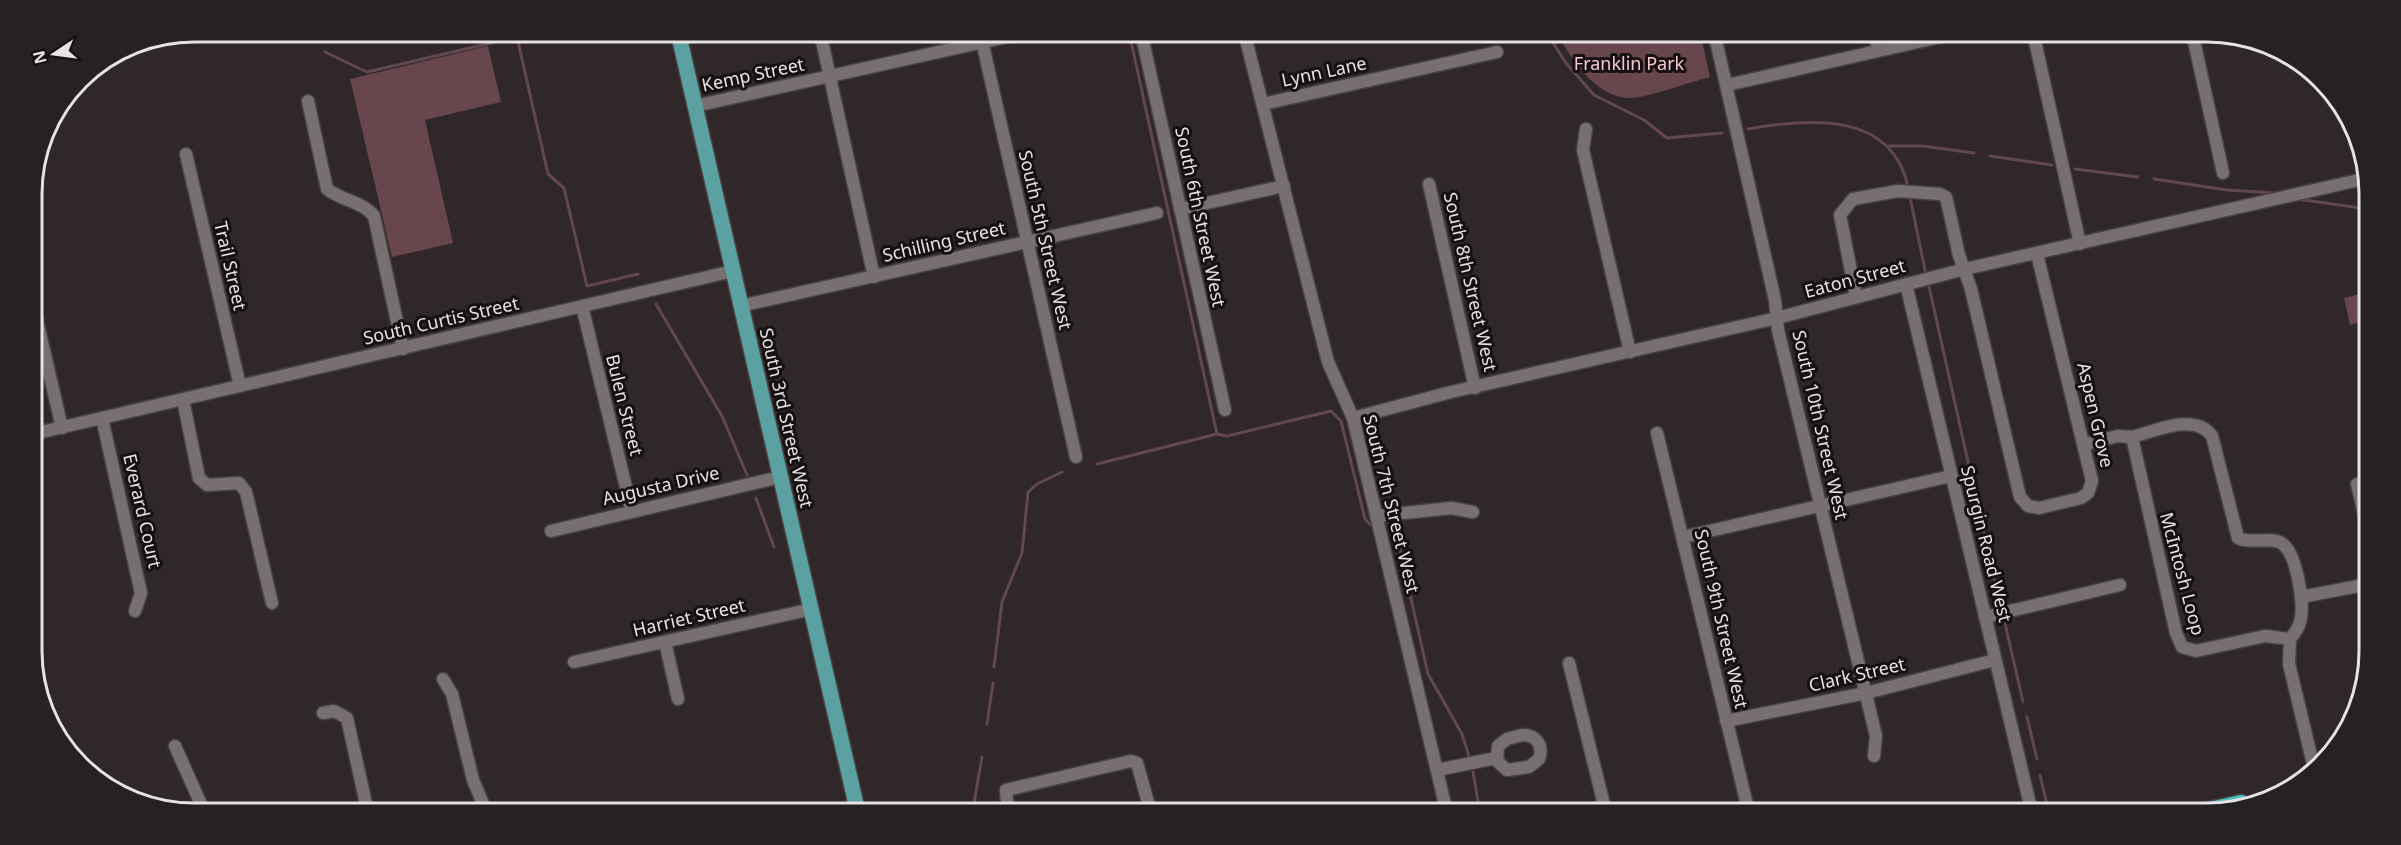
<svg xmlns="http://www.w3.org/2000/svg" width="2401" height="845" font-family="'Noto Sans',sans-serif">
	<style>
		.park { fill: #68464d }
		.lines { fill: none; stroke-linecap: round; stroke-linejoin: round }
		.stream { stroke: #63474f; stroke-width: 3 }
		.minor-casing { stroke: #494243; stroke-width: 15 }
		.major-casing { stroke: #494243; stroke-width: 18 }
		.highway-casing { stroke: #494243; stroke-width: 21 }
		.minor { stroke: #786f71; stroke-width: 12 }
		.major { stroke: #5ba1a1; stroke-width: 15 }
		.highway { stroke: #48c2c1; stroke-width: 18 }
		.labels { text-anchor: middle; stroke-width: 6; stroke-linejoin: round; paint-order: stroke }
		.park-label { font-size: 18px; fill: #f8c7d0; stroke: #151112 }
		.street-label { font-size: 18px; fill: #e7e2e3; stroke: #151112 }
		.rim { fill: none; stroke: #e7e2e3; stroke-width: 3 }
	</style>
	<rect width="100%" height="100%" fill="#2f2729"/>
	<g class="park">
		<path d="M1556,32H1700L1710,77C1693,81 1644,99 1629,98C1595,97 1571,58 1556,32Z"/>
		<polygon points="488,46 501,102 425,120 453,243 392,257 350,79"/>
		<polygon points="2368,292 2369,320 2350,325 2344,298"/>
	</g>
	<g class="lines">
		<g class="stream">
			<polyline points="1129,32 1217,434 1227,436 1331,411 1341,421 1365,519 1374,528"/>
			<polyline points="1546,32 1566,63 1594,95 1644,120 1667,138 1722,133"/>
			<polyline points="325,52 367,72 517,37 548,174 564,188 587,286 638,274"/>
			<path d="M1748,129C1809,118 1892,111 1908,187"/>
			<polyline points="1889,146 1923,146 1974,153"/>
			<polyline points="1990,156 2052,165"/>
			<polyline points="2075,169 2138,177"/>
			<polyline points="2154,179 2227,190 2274,193"/>
			<polyline points="1910,197 1926,275"/>
			<polyline points="2297,199 2368,209"/>
			<polyline points="1928,282 2000,605"/>
			<polyline points="656,304 722,416 747,475"/>
			<polyline points="1097,464 1217,434"/>
			<polyline points="756,498 774,547"/>
			<polyline points="1392,534 1399,545 1428,674 1462,734 1469,756"/>
			<polyline points="2004,619 2023,702"/>
			<polyline points="994,667 1002,602 1022,553 1028,492 1037,484 1062,472"/>
			<polyline points="2027,717 2037,759"/>
			<polyline points="987,724 993,683"/>
			<polyline points="1473,772 1480,813"/>
			<polyline points="2040,775 2049,813"/>
			<polyline points="944,813 959,806 969,807 974,803 982,757"/>
		</g>
		<defs>
			<g id="minor">
				<polyline points="820,32 874,277"/>
				<polyline points="980,32 1076,457"/>
				<polyline points="1141,32 1225,410"/>
				<polyline points="1244,32 1328,362 1353,418 1447,813"/>
				<polyline points="1714,32 1775,300 1778,330 1876,736 1874,756"/>
				<polyline points="1874,32 1878,49"/>
				<polyline points="2033,32 2080,244"/>
				<polyline points="2192,32 2223,173"/>
				<polyline points="1727,85 1962,32"/>
				<path d="M308,101L327,189C342,201 362,201 374,216L403,349"/>
				<polyline points="1263,104 1497,52"/>
				<polyline points="695,106 1029,32"/>
				<polyline points="1586,129 1583,150 1630,352"/>
				<polyline points="186,154 240,386"/>
				<polyline points="1429,184 1475,388"/>
				<polyline points="1180,209 1284,186"/>
				<polyline points="1906,284 2032,813"/>
				<polyline points="1856,296 1840,215 1853,199 1898,191 1940,194 1946,197 1959,255 1971,289 2020,497 2028,506 2039,508 2081,498 2088,493 2092,481 2037,254"/>
				<polyline points="33,303 62,428"/>
				<polyline points="582,306 632,512"/>
				<polyline points="740,306 1157,213"/>
				<polyline points="183,400 199,478 207,485 239,483 246,492 272,603"/>
				<polyline points="102,418 141,593 135,611"/>
				<polyline points="1353,418 1451,392 1777,318 1965,269 2368,178"/>
				<polyline points="1657,433 1749,813"/>
				<polyline points="33,434 733,271"/>
				<path d="M2132,437C2156,431 2195,412 2212,436L2238,538C2253,545 2273,535 2284,545C2297,557 2305,606 2300,622C2299,628 2294,634 2290,639"/>
				<polyline points="2090,443 2118,436 2132,437 2176,633 2182,647 2196,651 2265,636 2290,639 2289,664 2314,768"/>
				<polyline points="2357,484 2369,535"/>
				<polyline points="1376,516 1451,508 1473,512"/>
				<polyline points="551,531 780,477"/>
				<polyline points="1683,537 1951,476"/>
				<polyline points="2301,597 2369,584"/>
				<polyline points="1985,617 2120,585"/>
				<polyline points="665,642 678,699"/>
				<polyline points="574,662 812,609"/>
				<polyline points="1569,663 1606,813"/>
				<polyline points="443,679 452,694 473,780 487,813"/>
				<polyline points="323,713 334,711 347,718 368,813"/>
				<polyline points="1726,721 1866,693 1995,660"/>
				<path d="M1522,735C1536,735 1544,745 1539,759L1529,767L1507,770L1497,761L1498,746L1507,739Z"/>
				<polyline points="175,746 205,813"/>
				<polyline points="1437,770 1496,758"/>
				<polyline points="1008,813 1006,790 1131,761 1137,763 1151,813"/>
			</g>
			<polyline id="major" points="678,32 858,813"/>
			<polyline id="highway" points="2201,813 2241,804"/>
		</defs>
		<use href="#minor" class="minor-casing"/>
		<use href="#major" class="major-casing"/>
		<use href="#highway" class="highway-casing"/>
		<use href="#minor" class="minor"/>
		<use href="#major" class="major"/>
		<use href="#highway" class="highway"/>
	</g>
	<g class="labels">
		<g class="park-label">
			<text x="1629" y="70">Franklin Park</text>
		</g>
		<g class="street-label">
			<text transform="translate(1324 72) rotate(-12)" y="6">Lynn Lane</text>
			<text transform="translate(753 75) rotate(-12)" y="6">Kemp Street</text>
			<text transform="translate(1200 217) rotate(78)" y="6">South 6th Street West</text>
			<text transform="translate(1045 240) rotate(77)" y="6">South 5th Street West</text>
			<text transform="translate(944 242) rotate(-13)" y="6">Schilling Street</text>
			<text transform="translate(230 266) rotate(77)" y="6">Trail Street</text>
			<text transform="translate(1855 279) rotate(-15)" y="6">Eaton Street</text>
			<text transform="translate(1470 282) rotate(77)" y="6">South 8th Street West</text>
			<text transform="translate(441 321) rotate(-13)" y="6">South Curtis Street</text>
			<text transform="translate(624 405) rotate(76)" y="6">Bulen Street</text>
			<text transform="translate(2095 415) rotate(77)" y="6">Aspen Grove</text>
			<text transform="translate(786 418) rotate(77)" y="6">South 3rd Street West</text>
			<text transform="translate(1820 425) rotate(77)" y="6">South 10th Street West</text>
			<text transform="translate(661 486) rotate(-13)" y="6">Augusta Drive</text>
			<text transform="translate(1391 504) rotate(76)" y="6">South 7th Street West</text>
			<text transform="translate(142 511) rotate(77)" y="6">Everard Court</text>
			<text transform="translate(1986 544) rotate(76)" y="6">Spurgin Road West</text>
			<text transform="translate(2182 574) rotate(75)" y="6">McIntosh Loop</text>
			<text transform="translate(689 618) rotate(-13)" y="6">Harriet Street</text>
			<text transform="translate(1721 619) rotate(77)" y="6">South 9th Street West</text>
			<text transform="translate(1857 675) rotate(-13)" y="6">Clark Street</text>
		</g>
	</g>
	<path d="M0 0H2401V845H0ZM194 42H2207A152 152 0 0 1 2359 194V651A152 152 0 0 1 2207 803H194A152 152 0 0 1 42 651V194A152 152 0 0 1 194 42Z" fill="#262223" fill-rule="evenodd"/>
	<path class="rim" d="M194 42H2207A152 152 0 0 1 2359 194V651A152 152 0 0 1 2207 803H194A152 152 0 0 1 42 651V194A152 152 0 0 1 194 42Z"/>
	<g transform="translate(54 54) rotate(257)" stroke="#151112" stroke-width="4.5" paint-order="stroke">
	<path d="M0-4.5L10 22L0 15L-10 22Z" fill="#e7e2e3"/>
	<text y="-9" font-size="16" font-weight="bold" text-anchor="middle" fill="#e7e2e3">N</text>
	</g>
</svg>
